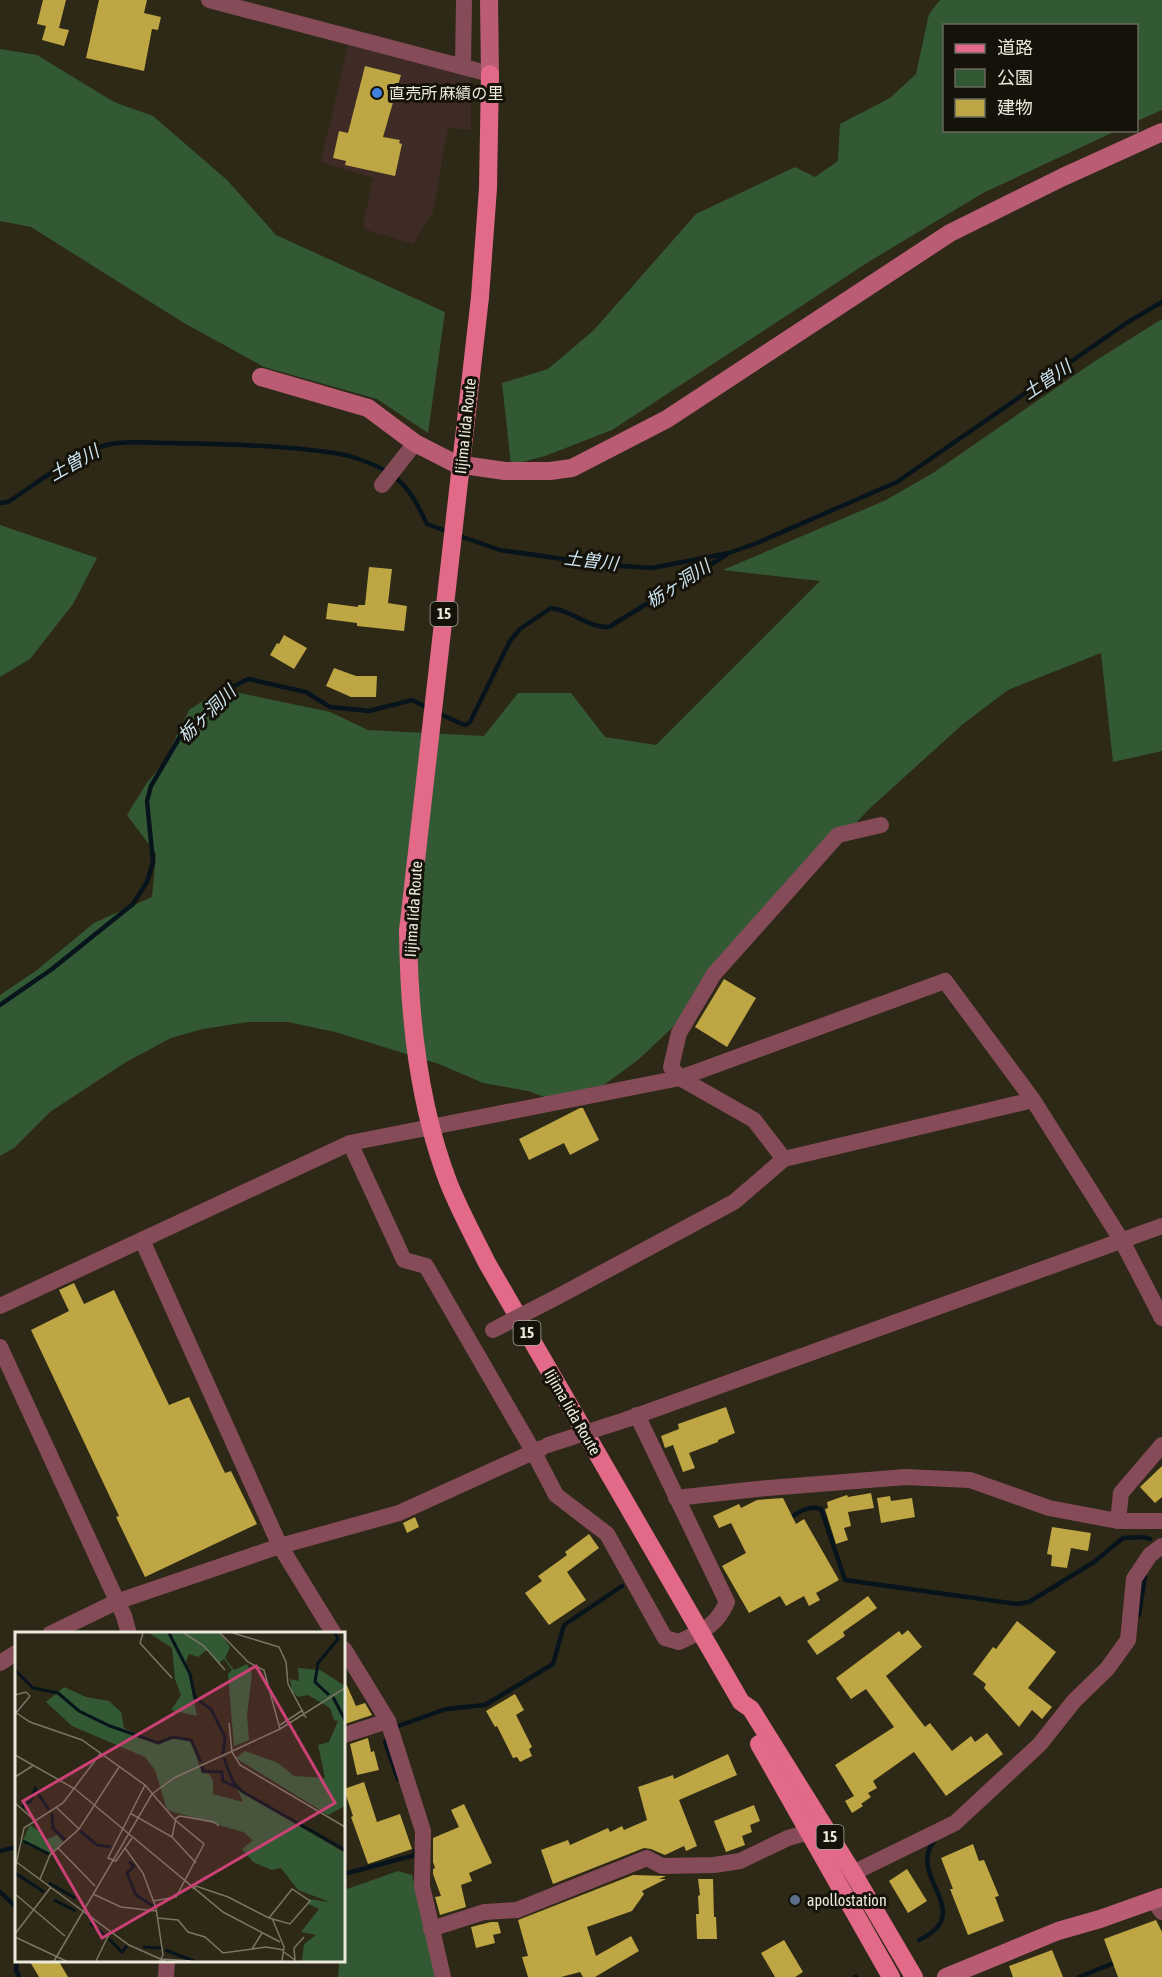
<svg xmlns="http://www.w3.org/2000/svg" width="1162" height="1977" font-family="'Asap Condensed','Noto Sans JP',sans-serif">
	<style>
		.commercial { fill: #3e2b26 }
		.green { fill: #325933 }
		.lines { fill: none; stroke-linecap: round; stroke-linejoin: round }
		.stream { stroke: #07141c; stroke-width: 4.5 }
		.building { fill: #bda643 }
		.street { stroke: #864b59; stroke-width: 16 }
		.secondary { stroke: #ba5c74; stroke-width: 18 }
		.primary { stroke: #e26988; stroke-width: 18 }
		.street-bridge { stroke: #864b59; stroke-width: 16 }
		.primary-bridge { stroke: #e26988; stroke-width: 18 }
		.shop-dot { fill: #3f7fe0; stroke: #141209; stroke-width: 2 }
		.service-dot { fill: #5c6f8a; stroke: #141209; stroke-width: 2 }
		.labels { text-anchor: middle; stroke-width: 6; stroke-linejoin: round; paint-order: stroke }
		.shield { fill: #141209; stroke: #aaa89d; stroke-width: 1.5 }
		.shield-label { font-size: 15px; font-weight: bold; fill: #ebe8dc }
		.poi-label { font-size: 16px; fill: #ebe8dc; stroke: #141209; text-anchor: start }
		.street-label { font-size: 16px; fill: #ebe8dc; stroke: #141209 }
		.water-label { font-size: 18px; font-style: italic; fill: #cce3f0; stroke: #141209 }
		.inset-river { fill: none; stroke: #07141c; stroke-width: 3 }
		.inset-road { fill: none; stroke: #7a7565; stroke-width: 1.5 }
		.view { fill: #ca4275; fill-opacity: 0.15; stroke: #ca4275; stroke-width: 3 }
		.inset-edge { fill: none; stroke: #ebe8dc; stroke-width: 3 }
	</style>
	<rect width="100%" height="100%" fill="#2e2916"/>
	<polygon class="commercial" points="348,45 471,76 471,130 448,128 433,211 413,244 367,230 363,226 373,178 321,162"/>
	<g class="green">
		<polygon points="940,0 1162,0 1162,110 1137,121 1136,26 944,26 944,130 1116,131 983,193 870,261 612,430 545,456 511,465 502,383 548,369 594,330 696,214 795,167 815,177 838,161 840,124 890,98 916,74 929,14"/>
		<polygon points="0,49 37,55 114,102 153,116 227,180 276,235 445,312 428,433 377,399 264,367 184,323 31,227 0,221"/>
		<polygon points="1162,319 1162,751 1113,762 1101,653 1008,690 963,724 868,810 802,882 690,1011 638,1060 590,1095 561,1103 528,1091 483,1083 439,1064 335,1032 288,1022 248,1022 203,1029 171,1038 126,1062 50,1112 14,1148 0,1156 0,995 37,970 94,923 152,897 156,854 127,815 146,784 164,762 189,710 221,689 330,712 368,730 484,736 518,693 571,693 605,737 656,745 820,581 723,570 886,500 933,473 1095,361"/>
		<polygon points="0,525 97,558 73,604 30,659 0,677"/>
		<polygon points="398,1871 412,1875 439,1977 338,1977 339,1965 336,1961 344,1960 344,1890"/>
	</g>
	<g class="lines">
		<g class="stream">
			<path d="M0,503L8,502C39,482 70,456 106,445C124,440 147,443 165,443C221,444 279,445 334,453C350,455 372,463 386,471C407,483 417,503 427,524L449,532"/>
			<polyline points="457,535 500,550 605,565 652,568 729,553 757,543 897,482 1128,322 1162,302"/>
			<path d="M438,713L462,724L466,725L470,722L510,641L520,629L551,608C571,610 588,628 609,627L726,555"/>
			<polyline points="0,1005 52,969 133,904 147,882 153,862 147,801 151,786 181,735 234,686 248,679 306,692 330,707 369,711 412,700 428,708"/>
			<path d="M788,1520C798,1512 808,1505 821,1509L845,1580L1017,1604L1029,1602L1094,1562L1123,1538L1142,1537L1150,1539"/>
			<polyline points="1139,1615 1145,1576"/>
			<polyline points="398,1726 446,1709 485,1705 553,1664 564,1625 622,1586"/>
			<polyline points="387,1739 385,1742 398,1779"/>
			<polyline points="0,1851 16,1847"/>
			<polyline points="344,1874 415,1855 415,1851"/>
			<polyline points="0,1892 16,1907"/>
			<path d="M919,1940C978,1912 906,1878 934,1841"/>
			<polyline points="17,1960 16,1970 19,1977"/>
			<polyline points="855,1977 856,1977"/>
			<polyline points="1079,1977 1119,1961"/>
		</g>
	</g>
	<g class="building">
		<polygon points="43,0 66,0 59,28 69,30 64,46 42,40 46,26 37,24"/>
		<polygon points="99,0 147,0 144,13 161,17 158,30 152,29 144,71 86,58"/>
		<polygon points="365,66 401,75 383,137 400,140 399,143 402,144 395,176 345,165 346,161 333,158 339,131 348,133"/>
		<polygon points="369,567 392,569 388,603 407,606 404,631 357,626 357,623 326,619 328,603 358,607 358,605 365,605"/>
		<polygon points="284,635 307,648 294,669 270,655 277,643 279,644"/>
		<polygon points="334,668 356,676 377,676 376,697 351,697 326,686"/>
		<polygon points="724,979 756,998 727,1047 695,1027"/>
		<polygon points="580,1108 583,1108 599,1140 570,1155 564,1143 529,1160 519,1139"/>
		<polygon points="74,1283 84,1304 114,1290 169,1405 189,1397 225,1473 231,1471 257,1524 145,1577 116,1517 119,1516 31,1330 69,1311 59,1290"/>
		<polygon points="726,1407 735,1433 718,1440 718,1442 689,1453 695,1468 683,1472 673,1445 665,1448 661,1436 679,1429 678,1424"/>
		<polygon points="1162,1466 1162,1497 1155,1503 1140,1487"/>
		<polygon points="871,1493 874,1508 848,1512 851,1526 844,1528 848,1540 836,1544 825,1509 828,1508 827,1502 847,1495 848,1497"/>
		<polygon points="890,1496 891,1501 912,1498 915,1517 881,1523 877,1498"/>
		<polygon points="783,1498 796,1524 804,1519 839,1580 816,1593 820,1600 809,1606 804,1596 786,1606 780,1596 749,1613 722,1566 746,1553 731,1523 719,1528 713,1516 739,1504 741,1508 757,1500"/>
		<polygon points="415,1517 419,1527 407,1533 403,1523"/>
		<polygon points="1052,1527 1091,1533 1088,1551 1071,1548 1067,1568 1051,1566 1052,1555 1047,1554"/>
		<polygon points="589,1534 599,1548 567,1572 586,1600 549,1625 525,1593 542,1581 538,1576 567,1555 565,1552"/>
		<polygon points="868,1596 877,1608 843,1632 845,1636 817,1655 807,1641"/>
		<polygon points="1017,1621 1056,1652 1028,1688 1052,1707 1042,1719 1032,1710 1019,1727 984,1688 986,1684 973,1674 993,1647 996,1649"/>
		<polygon points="908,1630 922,1647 886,1676 925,1727 930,1723 952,1751 971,1736 975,1742 987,1733 1003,1754 946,1796 914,1752 873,1781 877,1788 868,1793 871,1797 861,1804 863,1806 852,1813 845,1801 854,1796 835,1765 894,1727 866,1689 851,1699 836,1678 899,1631 902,1635"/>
		<polygon points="344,1679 356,1706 365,1703 372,1715 345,1724"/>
		<polygon points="515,1694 524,1710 516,1715 532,1747 529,1749 532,1756 520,1762 517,1757 513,1758 497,1726 495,1727 486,1711"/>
		<polygon points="368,1738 371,1752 374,1751 379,1770 357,1775 350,1744"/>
		<polygon points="728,1754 737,1775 679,1800 697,1846 686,1851 684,1846 665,1855 651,1849 644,1848 553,1884 541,1850 568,1840 570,1845 608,1828 610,1832 622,1826 624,1830 647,1820 638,1787 673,1775 674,1779"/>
		<polygon points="364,1782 377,1822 400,1814 412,1849 368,1864 351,1817 353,1816 344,1789"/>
		<polygon points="464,1804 492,1863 469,1873 472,1881 461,1885 466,1907 440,1915 435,1897 441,1896 433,1874 433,1869 435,1868 433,1862 433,1838 459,1827 451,1810"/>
		<polygon points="754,1805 760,1821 750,1825 752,1832 742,1836 745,1845 726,1852 714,1821"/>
		<polygon points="973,1844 979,1861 984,1860 999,1896 995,1897 1004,1921 968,1935 950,1889 953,1889 941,1858"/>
		<polygon points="907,1869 927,1901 908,1913 889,1881"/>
		<polygon points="633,1875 666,1876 659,1879 666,1879 642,1891 644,1894 632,1911 587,1927 596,1956 631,1936 639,1951 595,1977 583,1977 580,1972 561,1977 528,1977 522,1957 528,1956 518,1920"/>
		<polygon points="698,1879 713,1879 714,1917 716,1917 717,1939 697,1939 696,1914 699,1914 698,1896 700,1895"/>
		<polygon points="1156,1920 1162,1932 1162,1977 1118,1977 1104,1939"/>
		<polygon points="491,1922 498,1922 501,1933 493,1935 495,1943 476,1948 471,1927"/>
		<polygon points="784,1940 803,1972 795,1977 775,1977 761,1953"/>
		<polygon points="1052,1950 1063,1977 1013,1977 1009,1966"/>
		<polygon points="29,1960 58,1960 68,1977 39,1977"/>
	</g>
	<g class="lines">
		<g class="street">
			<polyline points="209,0 490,74"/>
			<polyline points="463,66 464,0"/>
			<polyline points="382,485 415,443"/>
			<path d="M350,1143L404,1260L426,1266L533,1451L556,1495L607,1534L665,1638L679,1642C702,1631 716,1627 727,1602L637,1415"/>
			<polyline points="784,1159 754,1120 680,1078 671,1067 679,1033 714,974 838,835 881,825"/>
			<polyline points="142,1240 280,1546 334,1634"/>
			<polyline points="559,1296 734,1202 784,1159 1033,1100"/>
			<polyline points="0,1306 350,1143 680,1078 945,981 1033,1100 1122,1241 1162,1318"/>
			<polyline points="0,1347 124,1616 129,1634"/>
			<polyline points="628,1419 1162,1226"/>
			<polyline points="676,1498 757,1489 906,1477 970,1480 1049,1508 1118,1521 1162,1521"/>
			<polyline points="1118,1521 1121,1493 1162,1445"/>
			<polyline points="50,1634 116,1602 280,1546 399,1513 542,1448"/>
			<polyline points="344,1649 388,1721 423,1831 422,1886 443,1977"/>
			<polyline points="0,1663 16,1653"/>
			<polyline points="344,1735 388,1721"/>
			<polyline points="853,1873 955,1823 1040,1744 1074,1701 1107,1669 1128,1640 1134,1579 1150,1555 1162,1546"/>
			<polyline points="1154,1901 1162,1912"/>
			<polyline points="431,1929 484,1912 517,1910 647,1858 662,1866 714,1865 740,1861 788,1838 809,1832"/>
			<polyline points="166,1977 167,1960"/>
		</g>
		<g class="secondary">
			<polyline points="489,0 490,74"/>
			<polyline points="261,377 368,408 415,443 456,464 505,471 550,471 572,468 667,419 950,233 1063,177 1162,132"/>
			<polyline points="946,1977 1058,1931 1100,1919 1162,1897"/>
		</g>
		<g class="primary">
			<polyline points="480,297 488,188 490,74"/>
			<path d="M408,931C409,1016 418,1104 449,1184C460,1211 474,1237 487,1263L741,1702L751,1709L853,1873L914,1977"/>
			<polyline points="759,1744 891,1977"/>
		</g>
		<g class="street-bridge">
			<polyline points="493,1330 559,1296"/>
			<polyline points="548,1445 628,1419"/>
		</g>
		<polyline class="primary-bridge" points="408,931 480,297"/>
	</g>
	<circle class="shop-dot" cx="377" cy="93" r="6"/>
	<circle class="service-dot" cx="795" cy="1900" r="6"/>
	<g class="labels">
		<g class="shield">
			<rect x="430.5" y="602" width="27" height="24" rx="4.5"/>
			<rect x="513.5" y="1321" width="27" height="24" rx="4.5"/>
			<rect x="816.5" y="1825" width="27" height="24" rx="4.5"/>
		</g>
		<g class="shield-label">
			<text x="444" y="619">15</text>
			<text x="527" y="1338">15</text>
			<text x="830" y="1842">15</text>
		</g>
		<g class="poi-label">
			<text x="389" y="99">直売所 麻績の里</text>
			<text x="807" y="1906">apollostation</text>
		</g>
		<g class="street-label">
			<text transform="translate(465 426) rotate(-84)" y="6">Iijima Iida Route</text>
			<text transform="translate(413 909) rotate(-86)" y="6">Iijima Iida Route</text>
			<text transform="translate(573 1412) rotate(60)" y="6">Iijima Iida Route</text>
		</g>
		<g class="water-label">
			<text transform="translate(1047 380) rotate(-34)" y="6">土曽川</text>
			<text transform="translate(74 463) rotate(-29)" y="6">土曽川</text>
			<text transform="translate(591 561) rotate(7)" y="6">土曽川</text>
			<text transform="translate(678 584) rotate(-32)" y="6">栃ヶ洞川</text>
			<text transform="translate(207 714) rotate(-44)" y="6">栃ヶ洞川</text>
		</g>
	</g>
	<g transform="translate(15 1632)">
		<rect width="330" height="330" fill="#2e2916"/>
		<path d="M134,1H205L215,15L210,26L219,38L232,32L237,42L232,83L234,108L219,114L213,42L217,38L209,27L204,31L192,18L183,25L174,22L171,29L182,84L156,78L166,63L160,47L157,16ZM283,36L305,38L330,54V174L313,183L221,126L230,119L263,131L279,144L310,146L303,113L314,110L323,89L319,88L315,76L293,63L283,65L277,59L275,47L284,49ZM49,55L71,65L94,69L106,80L109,96L145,113L153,105L175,107L187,141L194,142L198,149V162L228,170L223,158L330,221V329H287L289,312L301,303L286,300L304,277L293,272V267L315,270L283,258L266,236L257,238L238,230L227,217L238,208L228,200L152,178L140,138L130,125L57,94L31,70ZM15,193L27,201L29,209L42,203L48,210L36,222L16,215L7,210Z" fill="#325933"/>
		<path class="inset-river" d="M154,1L175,42L180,66L196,77L210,105L208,122M0,38L18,56L43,61L64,79L95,94L143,111L158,105L176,108L186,130M314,63L300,50L303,31L323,7L320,1M318,65L330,88M209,126L218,150L228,160L330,218M187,134L188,139L207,140L208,149L223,156M7,175L16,169L20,157L34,178M37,181L38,196L50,208M65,199L82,213L96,215M8,209L34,222M114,230L119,234L112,241L121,263L138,274M0,241L29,260M34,251L60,266M39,268L61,279M75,291L91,304M94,307L107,320L112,314M128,315L146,316M150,318L179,329"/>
		<path class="inset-road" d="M128,1L125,11L157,46M169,1L189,14L210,38M205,1L233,30L249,38L265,97L330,56M218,1L264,15L271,30L273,52L291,86M0,63L11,60L15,64L1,81M0,80L15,90L67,108L130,153L160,188L189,212L161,265L138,269M214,91L217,120L225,133L330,195M265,93L288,78M0,123L60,157L208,280L265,310M0,145L19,133M0,171L19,188M42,176L64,197M115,181L157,205L181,231M157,205L161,186L165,184L199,190L204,194M117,206L101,229L93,226L130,153M43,216L80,254M110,216L128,241L141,276L148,323L145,329M0,229L114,313L150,329M0,237L9,196L48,171L85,122M25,247L35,223L64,197L104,135M178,257L181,254L213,265L254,286L275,292L295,269L277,257L254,286M0,262L50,304M78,262L106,275L141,279M143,286L163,288L173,300L190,305L208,321L251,315L269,318M257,286L269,315L267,329M0,302L36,255M0,305L51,329M237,317L247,301M269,320L280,328L279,316L289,305M147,327L176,329M39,329L137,162L159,146L265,97M81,329L95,300"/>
		<path class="view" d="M241,34L320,171L87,306L8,169Z"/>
		<rect width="330" height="330" class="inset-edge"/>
	</g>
	<rect x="943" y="24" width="195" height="108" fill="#141209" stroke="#6a685d" stroke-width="1.5"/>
	<rect x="955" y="44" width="30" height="9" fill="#e26988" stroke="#6a685d" stroke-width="1.5"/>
	<text x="997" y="54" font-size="18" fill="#ebe8dc">道路</text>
	<rect x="955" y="69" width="30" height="18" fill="#325933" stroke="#6a685d" stroke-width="1.5"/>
	<text x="997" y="84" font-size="18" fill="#ebe8dc">公園</text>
	<rect x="955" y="99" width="30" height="18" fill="#bda643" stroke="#6a685d" stroke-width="1.5"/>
	<text x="997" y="114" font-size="18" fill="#ebe8dc">建物</text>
</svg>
